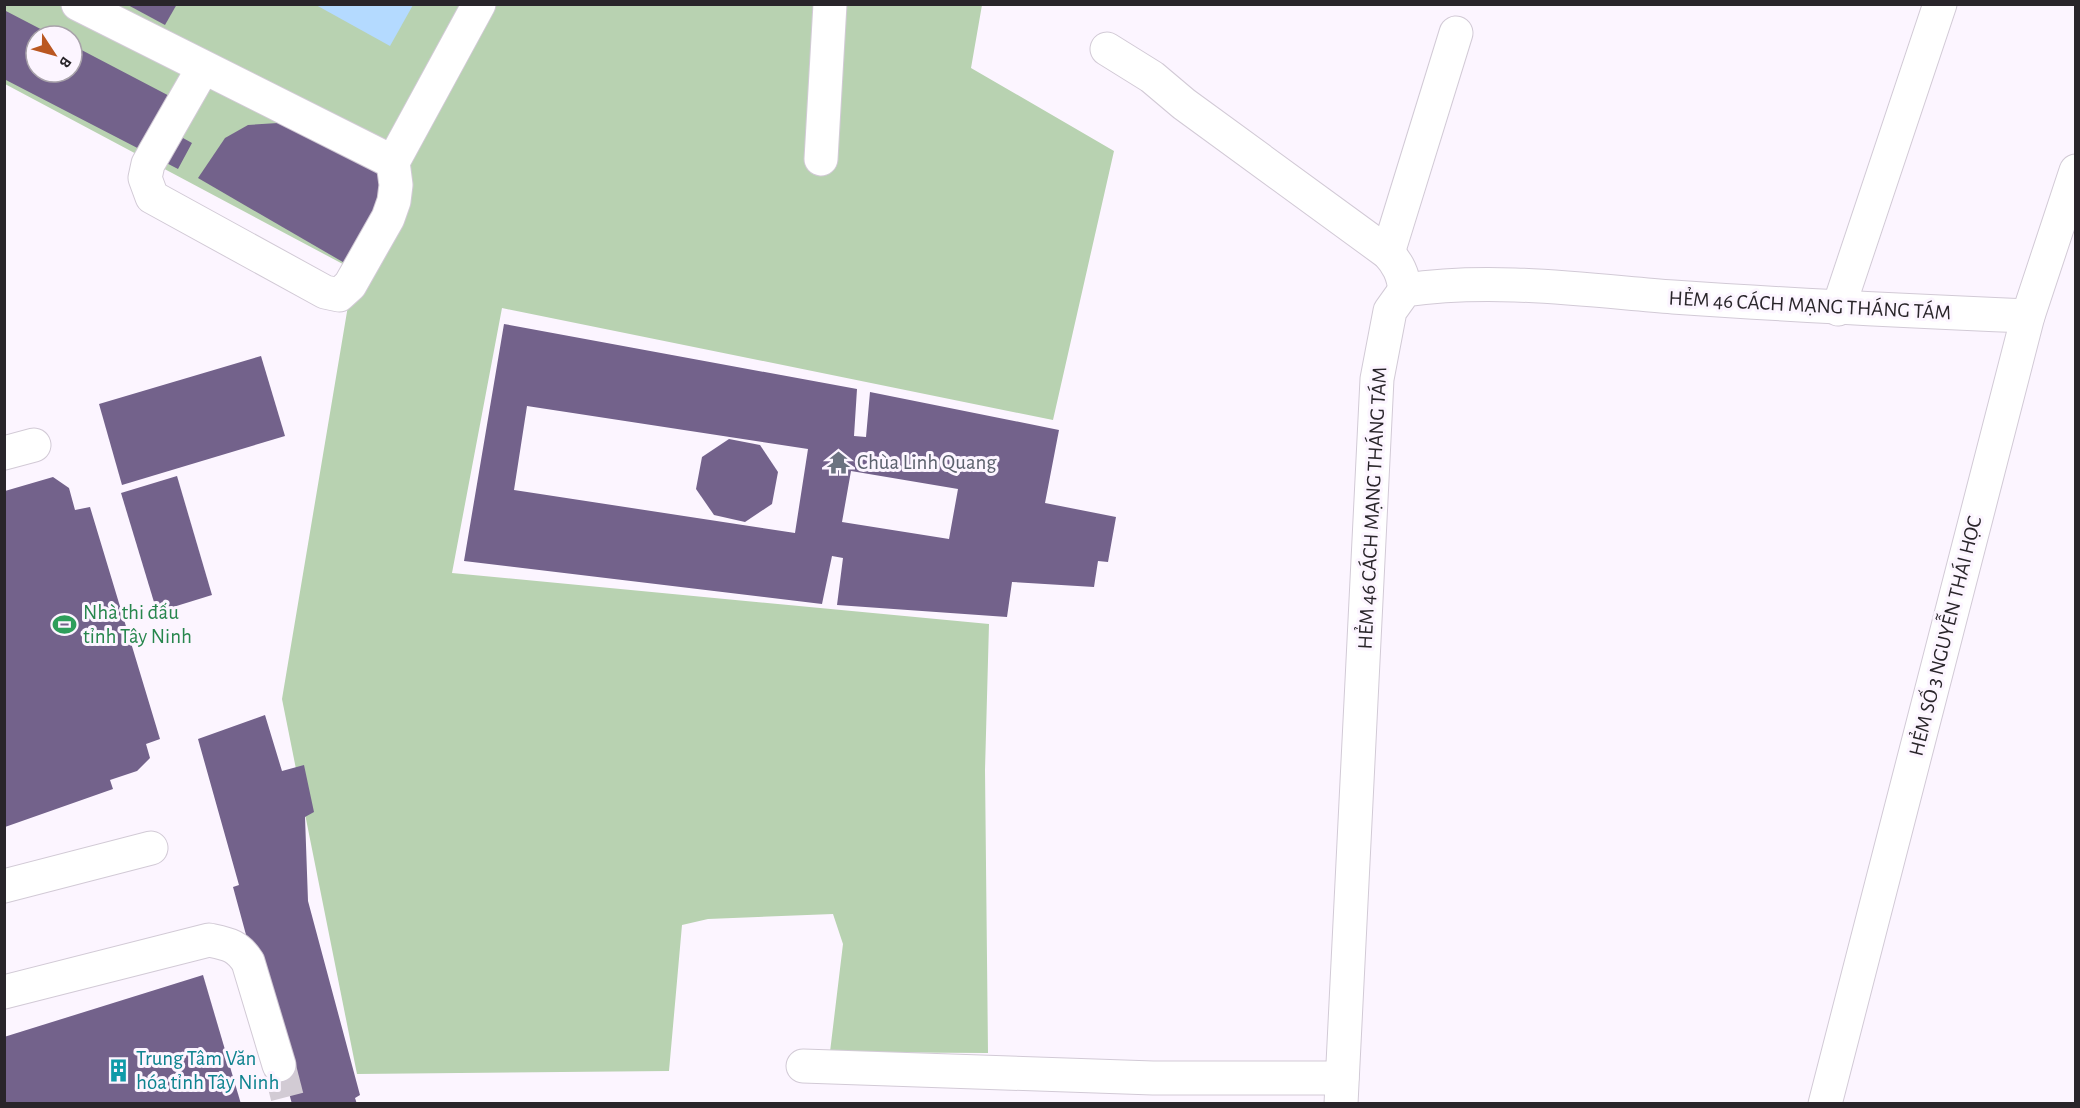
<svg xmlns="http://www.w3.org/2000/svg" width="2080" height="1108" font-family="'Alegreya Sans',sans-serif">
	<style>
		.green { fill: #b8d2b1; fill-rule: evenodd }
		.water { fill: #b4daff }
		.building { fill: #73628b; fill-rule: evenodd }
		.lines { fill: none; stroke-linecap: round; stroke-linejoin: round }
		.minor-tunnel { stroke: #d2cbd4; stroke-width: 33; stroke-dasharray: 33 16; stroke-linecap: butt }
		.minor-casing { stroke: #d2cad6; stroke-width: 35 }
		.minor { stroke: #fff; stroke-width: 33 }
		.labels { text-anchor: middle; stroke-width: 6; stroke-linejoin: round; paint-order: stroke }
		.street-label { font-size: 21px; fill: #29252a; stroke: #fcf5ff }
		.worship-label { font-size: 21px; fill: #5b616d; stroke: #fcf5ff; text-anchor: start }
		.leisure-label { font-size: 21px; fill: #27864d; stroke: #fcf5ff; text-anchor: start }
		.culture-label { font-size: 21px; fill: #0d838f; stroke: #fcf5ff; text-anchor: start }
	</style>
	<rect width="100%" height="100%" fill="#fcf5ff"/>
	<path class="green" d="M4,5H982L971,68L1114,151L1053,420L502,308L452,573L989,624L985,770L988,1053L830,1052L843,944L833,914L708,919L682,925L669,1071L357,1074L282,699L354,270L5,84ZM36,36H72V72H36Z"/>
	<polygon class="water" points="316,5 413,5 390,46"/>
	<g class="building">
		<polygon points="126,4 177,4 165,25"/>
		<polygon points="4,10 54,36 36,36 36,72 72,72 72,45 179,101 165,128 192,143 178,169 4,79"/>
		<polygon points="278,123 408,165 348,265 198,178 225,138 248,125"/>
		<path d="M504,324L857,389L854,436L866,437L870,392L1059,430L1045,503L1116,517L1108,562L1098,561L1094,587L1012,582L1007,617L837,605L843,558L832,556L822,604L464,561ZM527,406L808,449L795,533L514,490ZM851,471L958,489L949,539L842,522Z"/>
		<polygon points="261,356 285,436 122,485 99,404"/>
		<polygon points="729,439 760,445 778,472 772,504 745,522 714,515 696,489 702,457"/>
		<polygon points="177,476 212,595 157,612 121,493"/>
		<polygon points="53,477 69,488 75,510 90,507 160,739 146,744 150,758 137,771 110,780 113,789 5,827 5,491"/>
		<polygon points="265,715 282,771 304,765 314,812 305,817 308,901 360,1095 355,1098 357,1104 292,1104 233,887 239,885 198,739"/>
		<polygon points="203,975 241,1104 4,1104 4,1037"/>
	</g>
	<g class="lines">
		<polyline class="minor-tunnel" points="279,1065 289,1104"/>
		<defs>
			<g id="minor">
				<polyline points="78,4 393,162 479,4"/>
				<path d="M1107,49L1152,77L1184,104L1388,253C1398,264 1403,274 1405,290"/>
				<polyline points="203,68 148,164 145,178 152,197 325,292 339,295 350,285 388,218 394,201 396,185 393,162"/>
				<polyline points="821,159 830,4"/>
				<polyline points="1388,253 1456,33"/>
				<polyline points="1838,309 1940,4"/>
				<polyline points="4,453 34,445"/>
				<polyline points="4,886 151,848"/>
				<path d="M4,992L209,940C228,944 237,945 248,962L279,1065"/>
				<polyline points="803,1066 1153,1078 1342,1078"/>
				<path d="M1341,1104L1377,379L1390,311L1405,290C1493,277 1585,290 1673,297C1791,305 1909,311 2028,316"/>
				<polyline points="1825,1104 2028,316 2076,171"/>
			</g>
		</defs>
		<use href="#minor" class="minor-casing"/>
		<use href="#minor" class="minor"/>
	</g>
	<defs>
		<symbol id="temple-bare" viewBox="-9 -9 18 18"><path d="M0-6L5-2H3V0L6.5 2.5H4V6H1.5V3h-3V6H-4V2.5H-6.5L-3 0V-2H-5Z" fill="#6b7280" stroke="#fcf5ff" stroke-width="2.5" paint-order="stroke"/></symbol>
		<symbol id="stadium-bare" viewBox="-9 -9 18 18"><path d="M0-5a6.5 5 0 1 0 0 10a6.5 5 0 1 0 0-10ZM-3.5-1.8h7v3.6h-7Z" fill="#2e9e5b" stroke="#fcf5ff" stroke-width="2.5" paint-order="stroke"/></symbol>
		<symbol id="building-bare" viewBox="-9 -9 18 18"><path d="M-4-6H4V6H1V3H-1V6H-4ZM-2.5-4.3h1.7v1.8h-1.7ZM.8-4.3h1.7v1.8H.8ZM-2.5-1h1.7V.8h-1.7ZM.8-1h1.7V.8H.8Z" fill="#0f9aa8" stroke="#fcf5ff" stroke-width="2.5" paint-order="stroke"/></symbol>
	</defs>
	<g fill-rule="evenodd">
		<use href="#temple-bare" x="822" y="446" width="33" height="33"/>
		<use href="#stadium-bare" x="48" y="608" width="33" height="33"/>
		<use href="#building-bare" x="102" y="1054" width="33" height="33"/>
	</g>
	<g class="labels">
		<g class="street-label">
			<text transform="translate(1810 305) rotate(3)" y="7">HẺM 46 CÁCH MẠNG THÁNG TÁM</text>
			<text transform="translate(1372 508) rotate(-87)" y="7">HẺM 46 CÁCH MẠNG THÁNG TÁM</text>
			<text transform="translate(1945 636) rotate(-76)" y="7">HẺM SỐ 3 NGUYỄN THÁI HỌC</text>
		</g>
		<g class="worship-label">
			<text x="857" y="469">Chùa Linh Quang</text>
		</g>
		<g class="leisure-label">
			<text x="83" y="619">Nhà thi đấu<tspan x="83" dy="24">tỉnh Tây Ninh</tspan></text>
		</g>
		<g class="culture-label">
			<text x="136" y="1065">Trung Tâm Văn<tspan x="136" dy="24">hóa tỉnh Tây Ninh</tspan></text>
		</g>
	</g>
	<rect width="2080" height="1108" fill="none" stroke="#29252a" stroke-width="12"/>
	<g transform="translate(54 54) rotate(126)"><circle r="28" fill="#fcf5ff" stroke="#a8a2aa" stroke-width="1.5"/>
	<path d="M0-4.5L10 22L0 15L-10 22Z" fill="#ba5721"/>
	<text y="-9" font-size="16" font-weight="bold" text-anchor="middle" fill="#29252a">B</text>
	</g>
</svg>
